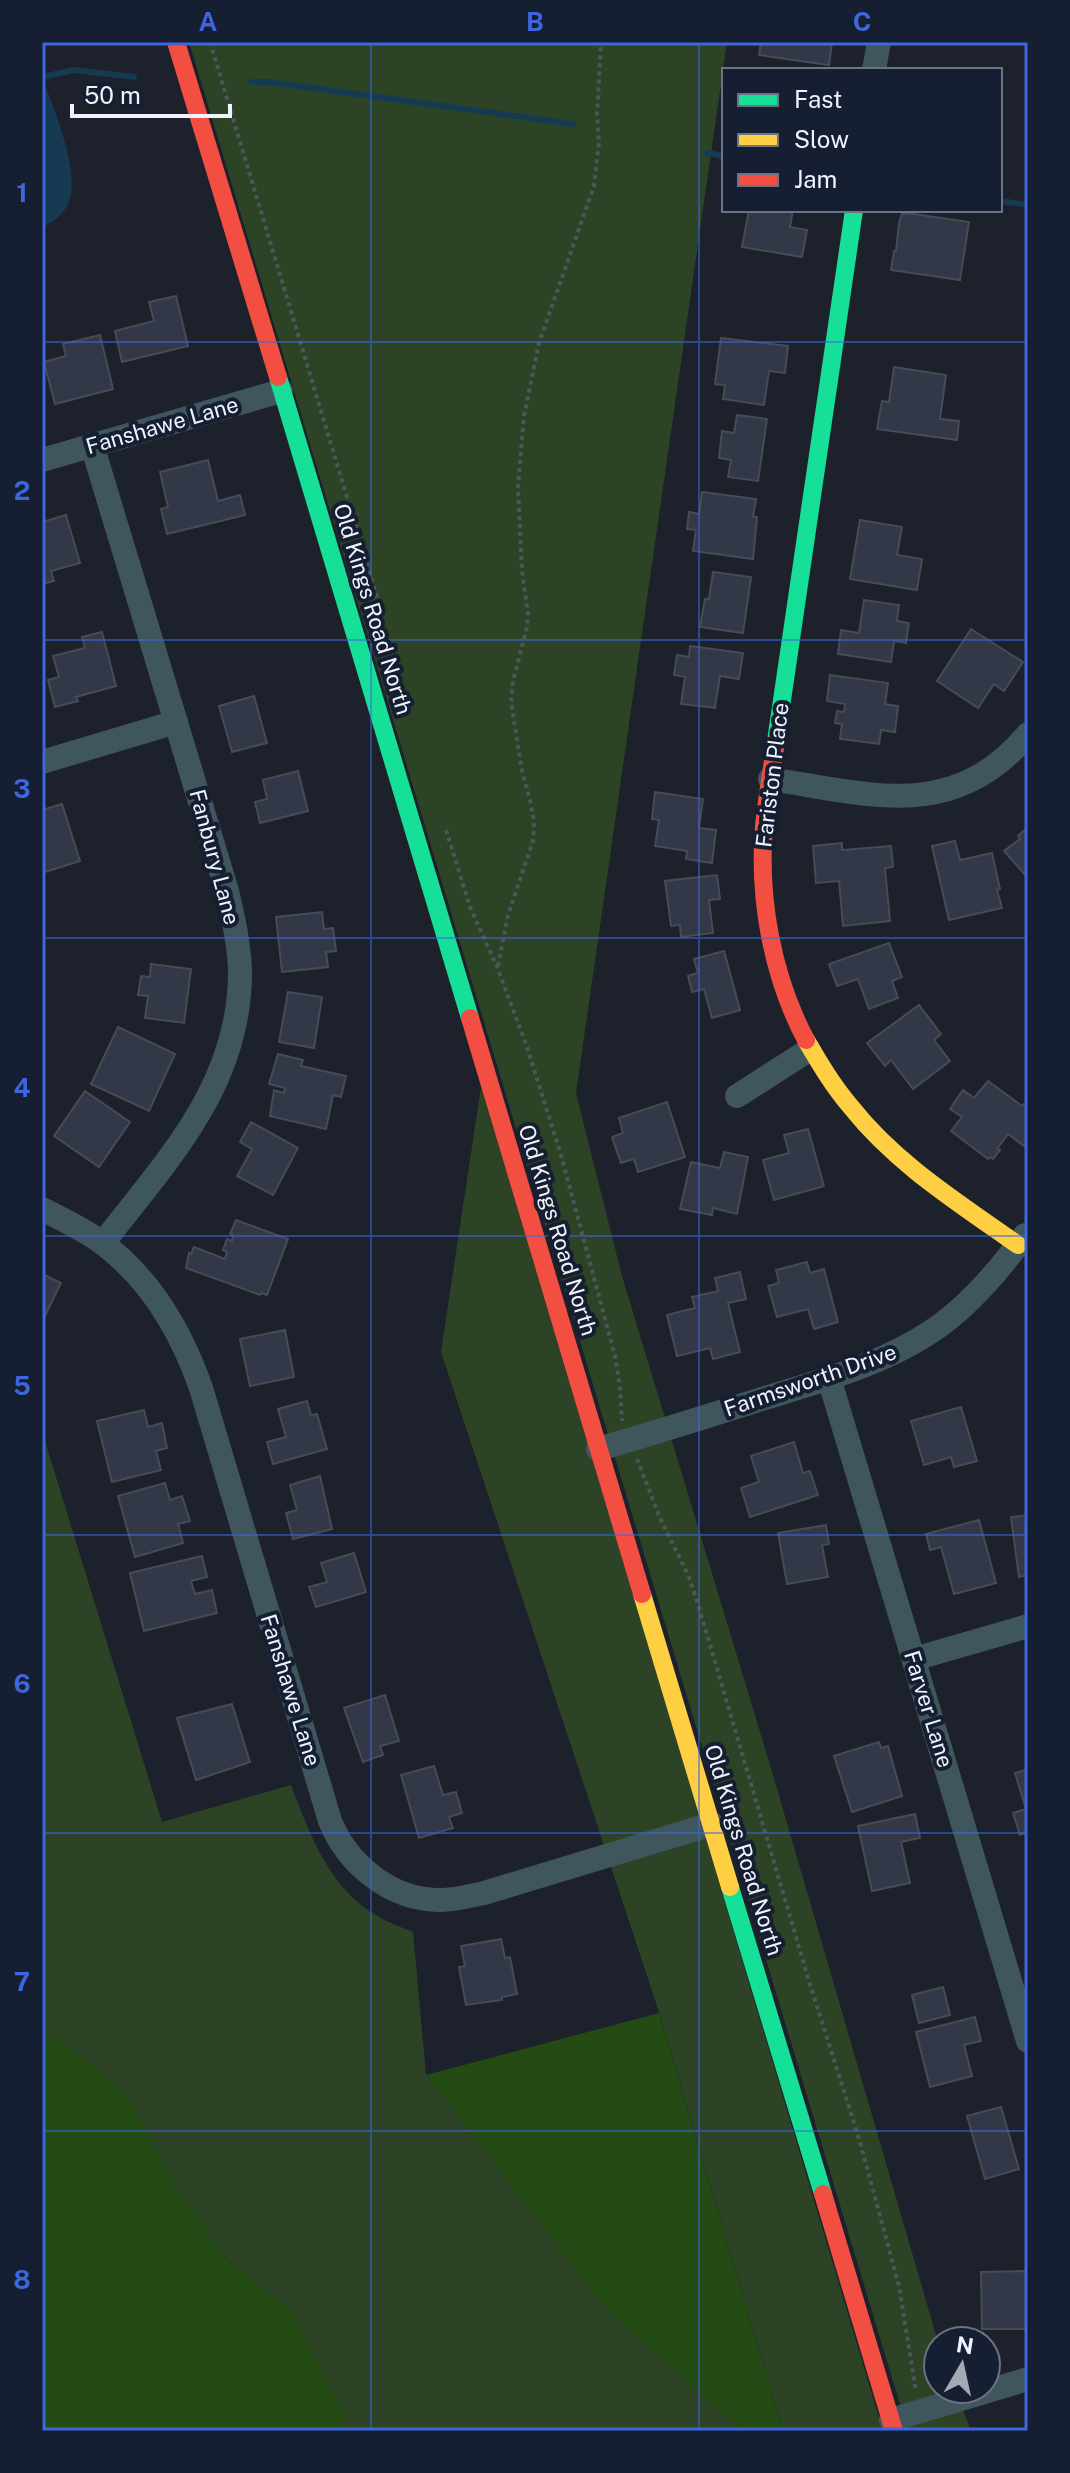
<svg xmlns="http://www.w3.org/2000/svg" width="1070" height="2473" font-family="'Public Sans',sans-serif">
	<style>
		.green { fill: #2c4425 }
		.forest { fill: #254b15 }
		.water { fill: #163a52 }
		.lines { fill: none; stroke-linecap: round; stroke-linejoin: round }
		.stream { stroke: #163a52; stroke-width: 6 }
		.building { fill: #323848; stroke: #474b54; stroke-width: 2 }
		.path { stroke: #4a585e; stroke-width: 4; stroke-dasharray: 4 4; stroke-linecap: butt }
		.street { stroke: #40565d; stroke-width: 24 }
		.fast { stroke: #16e098; stroke-width: 18 }
		.slow { stroke: #ffcf43; stroke-width: 18 }
		.jam { stroke: #f24e42; stroke-width: 18 }
		.grid { fill: none; stroke: #3c67de; stroke-width: 2; stroke-opacity: 0.55 }
		.labels { text-anchor: middle; stroke-width: 8; stroke-linejoin: round; paint-order: stroke }
		.street-label { font-size: 22px; fill: #eef3fd; stroke: #161e31 }
		.neatline { fill: none; stroke: #3c67de; stroke-width: 3 }
		.grid-label { font-size: 26px; text-anchor: middle; font-weight: bold; fill: #3c67de }
	</style>
	<rect width="100%" height="100%" fill="#1c212b"/>
	<g class="green">
		<polygon points="189,42 727,42 576,1093 622,1276 771,1768 938,2342 938,2389 955,2389 971,2431 908,2431"/>
		<polygon points="481,1087 883,2431 783,2431 659,2012 441,1352"/>
		<path d="M42,1436L45,1441L162,1822L291,1785C310,1835 329,1889 379,1917C389,1923 402,1927 413,1932L426,2075L611,2315L744,2431H346L343,2413L291,2311L227,2260L172,2179L127,2095L55,2035H42Z"/>
	</g>
	<g class="forest">
		<polygon points="659,2013 783,2431 744,2431 611,2315 426,2075"/>
		<polygon points="42,2035 55,2035 127,2095 172,2179 227,2260 291,2310 343,2413 346,2431 42,2431"/>
	</g>
	<path class="water" d="M42,77C53,106 81,173 69,202C64,215 53,221 42,228Z"/>
	<g class="lines">
		<g class="stream">
			<polyline points="42,77 74,70 134,77"/>
			<polyline points="251,82 269,82 573,124"/>
			<polyline points="707,153 724,156"/>
			<polyline points="1000,201 1028,205"/>
		</g>
	</g>
	<g class="building">
		<polygon points="761,42 832,42 829,65 759,55"/>
		<polygon points="749,210 793,210 790,227 807,230 802,257 742,247"/>
		<polygon points="907,213 969,222 960,280 891,270 894,251 896,251 899,223 902,214 907,214"/>
		<polygon points="176,296 188,346 122,362 115,331 154,321 149,302"/>
		<polygon points="100,335 113,389 55,404 44,362 66,356 63,344"/>
		<polygon points="721,338 788,346 785,373 769,371 764,405 723,399 725,385 715,384"/>
		<polygon points="894,367 946,375 940,419 959,421 957,440 877,429 882,401 889,402"/>
		<polygon points="737,415 767,419 758,481 728,477 731,460 719,458 722,431 734,433"/>
		<polygon points="208,460 218,501 240,495 245,515 167,534 161,509 168,507 160,472"/>
		<polygon points="702,492 756,499 753,517 757,517 753,559 693,551 696,530 687,529 689,512 699,514"/>
		<polygon points="66,515 80,563 51,571 54,581 42,584 42,522"/>
		<polygon points="860,520 902,527 897,555 922,559 917,590 850,579"/>
		<polygon points="713,572 751,577 743,633 700,627 705,599 709,599"/>
		<polygon points="864,600 899,605 897,621 909,623 906,643 894,641 891,662 838,654 841,630 859,633"/>
		<polygon points="971,629 1023,662 1004,691 994,684 978,708 937,681"/>
		<polygon points="102,632 116,686 76,697 78,701 55,707 48,680 59,677 53,656 85,648 82,637"/>
		<polygon points="690,646 743,653 739,679 720,676 715,708 681,704 685,677 674,675 677,655 689,657"/>
		<polygon points="830,675 888,683 885,704 898,706 895,732 881,730 879,744 840,739 842,724 835,723 837,711 844,712 845,704 827,701"/>
		<polygon points="254,696 267,743 232,752 219,706"/>
		<polygon points="298,771 308,811 260,823 255,802 267,799 263,780"/>
		<polygon points="655,792 703,799 699,828 716,830 712,863 686,859 687,851 655,846 659,820 652,819"/>
		<polygon points="62,804 80,861 42,873 42,810"/>
		<polygon points="1028,827 1028,878 1004,851 1020,839 1018,836"/>
		<polygon points="955,841 960,860 992,853 1000,889 997,890 1002,908 949,920 932,846"/>
		<polygon points="842,843 842,850 891,846 893,867 885,868 890,921 843,926 839,881 816,883 813,846"/>
		<polygon points="717,875 720,899 709,900 713,933 681,937 680,925 671,926 665,881"/>
		<polygon points="322,912 324,929 333,928 336,951 326,952 328,967 282,972 276,917"/>
		<polygon points="889,943 902,977 892,981 898,998 869,1009 858,979 837,986 829,964"/>
		<polygon points="724,951 740,1010 712,1018 704,989 692,992 688,976 698,973 694,959"/>
		<polygon points="151,964 191,969 184,1023 145,1018 148,996 138,995 141,976 150,977"/>
		<polygon points="288,992 322,997 314,1048 279,1042"/>
		<polygon points="919,1005 941,1034 934,1040 950,1061 913,1089 891,1060 885,1066 867,1043"/>
		<polygon points="118,1027 175,1054 149,1111 91,1084"/>
		<polygon points="278,1054 303,1060 301,1066 346,1076 341,1097 333,1095 326,1129 270,1116 274,1090 284,1093 285,1088 269,1084"/>
		<polygon points="988,1081 1022,1106 1024,1104 1028,1107 1028,1141 1024,1146 1008,1134 997,1149 1000,1150 993,1159 990,1157 988,1159 951,1131 962,1117 950,1109 963,1090 974,1098"/>
		<polygon points="85,1091 130,1122 99,1167 54,1136"/>
		<polygon points="667,1102 685,1157 638,1172 634,1159 621,1163 612,1137 623,1133 619,1118"/>
		<polygon points="251,1122 298,1148 273,1195 237,1176 252,1149 240,1142"/>
		<polygon points="808,1129 824,1186 774,1200 763,1160 789,1153 784,1135"/>
		<polygon points="724,1152 748,1157 737,1214 713,1208 712,1215 680,1209 691,1162 720,1168"/>
		<polygon points="236,1220 288,1239 267,1295 261,1293 260,1295 186,1268 189,1253 191,1254 194,1247 225,1259 227,1252 223,1250 227,1239 232,1241 233,1235 230,1234"/>
		<polygon points="807,1262 810,1273 824,1269 838,1322 814,1329 808,1309 777,1317 768,1286 779,1283 776,1270"/>
		<polygon points="740,1272 746,1299 728,1303 740,1352 713,1359 710,1348 677,1356 667,1315 695,1308 692,1297 718,1291 715,1278"/>
		<polygon points="42,1274 61,1283 42,1322"/>
		<polygon points="285,1330 294,1377 250,1386 240,1339"/>
		<polygon points="307,1401 311,1415 317,1414 327,1449 273,1464 267,1442 286,1437 278,1409"/>
		<polygon points="961,1407 977,1461 954,1467 951,1457 924,1465 911,1421"/>
		<polygon points="144,1410 148,1427 162,1423 167,1448 156,1451 161,1470 112,1482 97,1421"/>
		<polygon points="794,1442 803,1473 810,1471 818,1495 750,1517 741,1488 759,1482 751,1456"/>
		<polygon points="320,1476 332,1529 293,1539 286,1513 297,1510 290,1485"/>
		<polygon points="165,1483 170,1500 182,1496 190,1521 178,1524 183,1543 135,1557 118,1496"/>
		<polygon points="1028,1515 1028,1575 1019,1577 1011,1517"/>
		<polygon points="979,1520 996,1583 954,1594 941,1547 930,1550 926,1534"/>
		<polygon points="826,1525 829,1544 822,1545 828,1577 787,1584 778,1533"/>
		<polygon points="354,1553 366,1592 316,1607 309,1587 327,1582 321,1563"/>
		<polygon points="202,1556 207,1577 191,1581 195,1594 212,1590 217,1613 144,1631 130,1573"/>
		<polygon points="385,1695 399,1741 380,1746 383,1755 363,1762 344,1708"/>
		<polygon points="232,1704 250,1762 196,1780 177,1718"/>
		<polygon points="879,1742 881,1748 888,1746 902,1796 852,1812 834,1756"/>
		<polygon points="434,1766 443,1795 456,1792 462,1813 449,1817 453,1828 419,1838 401,1775"/>
		<polygon points="1028,1769 1028,1832 1020,1835 1013,1813 1026,1809 1015,1773"/>
		<polygon points="915,1814 920,1838 901,1842 910,1883 872,1891 858,1826"/>
		<polygon points="501,1939 505,1958 510,1957 517,1994 502,1997 502,2000 466,2005 459,1967 465,1966 461,1946"/>
		<polygon points="943,1987 950,2015 919,2023 912,1995"/>
		<polygon points="975,2017 981,2041 964,2045 972,2076 930,2087 916,2032"/>
		<polygon points="1001,2107 1019,2169 985,2179 967,2116"/>
		<polygon points="1028,2271 1028,2329 982,2329 981,2272"/>
	</g>
	<g class="lines">
		<g class="path">
			<polyline points="210,42 380,607"/>
			<polyline points="446,830 470,907 497,967 527,1047 561,1155 615,1356 620,1387 622,1421"/>
			<polyline points="498,966 508,915 533,841 534,822 530,800 522,771 511,702 513,681 527,627 528,613 522,571 518,487 524,416 539,343 594,186 599,142 597,115 601,42"/>
			<polyline points="637,1459 660,1518 689,1577 700,1611 809,1981 860,2142 899,2286 916,2392"/>
		</g>
		<g class="street">
			<polyline points="874,70 879,42"/>
			<path d="M92,445L227,891C233,917 239,943 240,970C241,1084 168,1159 103,1243"/>
			<polyline points="42,460 281,391"/>
			<polyline points="42,762 176,722"/>
			<path d="M770,779C870,794 953,823 1028,734"/>
			<polyline points="737,1096 809,1050"/>
			<path d="M42,1209C62,1219 83,1229 101,1242C150,1278 181,1331 201,1388L330,1821C348,1865 391,1900 440,1900C455,1900 469,1896 484,1893L712,1824"/>
			<polyline points="829,1378 1028,2041"/>
			<path d="M598,1449C655,1433 711,1415 768,1397C828,1379 890,1362 942,1324C974,1300 1001,1268 1025,1235"/>
			<polyline points="914,1659 1028,1626"/>
			<polyline points="891,2420 1028,2379"/>
		</g>
		<g class="fast">
			<polyline points="278,377 470,1018"/>
			<polyline points="776,741 854,210"/>
			<polyline points="730,1887 823,2194"/>
		</g>
		<g class="slow">
			<path d="M806,1040C820,1064 833,1086 851,1107C896,1164 959,1203 1018,1245"/>
			<polyline points="642,1594 730,1887"/>
		</g>
		<g class="jam">
			<polyline points="176,42 278,377"/>
			<path d="M776,741C772,769 767,797 764,826C758,898 772,976 806,1040"/>
			<polyline points="470,1018 642,1594"/>
			<polyline points="823,2194 894,2431"/>
		</g>
	</g>
	<path class="grid" d="M371,42V2431M699,42V2431M42,342H1028M42,640H1028M42,938H1028M42,1236H1028M42,1535H1028M42,1833H1028M42,2131H1028"/>
	<g class="labels">
		<g class="street-label">
			<text transform="translate(162 425) rotate(-16)" y="8">Fanshawe Lane</text>
			<text transform="translate(373 609) rotate(73)" y="8">Old Kings Road North</text>
			<text transform="translate(772 775) rotate(-83)" y="8">Fariston Place</text>
			<text transform="translate(215 857) rotate(75)" y="8">Fanbury Lane</text>
			<text transform="translate(558 1230) rotate(73)" y="8">Old Kings Road North</text>
			<text transform="translate(810 1380) rotate(-19)" y="8">Farmsworth Drive</text>
			<text transform="translate(291 1690) rotate(73)" y="8">Fanshawe Lane</text>
			<text transform="translate(929 1709) rotate(73)" y="8">Farver Lane</text>
			<text transform="translate(744 1850) rotate(73)" y="8">Old Kings Road North</text>
		</g>
	</g>
	<rect width="1070" height="2473" fill="none" stroke="#161e31" stroke-width="88"/>
	<rect x="722" y="68" width="280" height="144" fill="#161e31" stroke="#6c7383" stroke-width="2"/>
	<rect x="738" y="94" width="40" height="12" fill="#16e098" stroke="#6c7383" stroke-width="2"/>
	<text x="794" y="108" font-size="24" fill="#eef3fd">Fast</text>
	<rect x="738" y="134" width="40" height="12" fill="#ffcf43" stroke="#6c7383" stroke-width="2"/>
	<text x="794" y="148" font-size="24" fill="#eef3fd">Slow</text>
	<rect x="738" y="174" width="40" height="12" fill="#f24e42" stroke="#6c7383" stroke-width="2"/>
	<text x="794" y="188" font-size="24" fill="#eef3fd">Jam</text>
	<g transform="translate(962 2365) rotate(9)"><circle r="38" fill="#161e31" stroke="#6c7383" stroke-width="2"/>
	<path d="M0-6L14 30L0 20L-14 30Z" fill="#a4aab4"/>
	<text y="-12" font-size="22" font-weight="bold" text-anchor="middle" fill="#eef3fd">N</text>
	</g>
	<path d="M72 104v12h158v-12" fill="none" stroke="#eef3fd" stroke-width="4"/>
	<text x="84" y="104" font-size="24" fill="#eef3fd" stroke="#161e31" stroke-width="6" paint-order="stroke">50 m</text>
	<rect x="44" y="44" width="982" height="2385" class="neatline"/>
	<g class="grid-label">
		<text x="208" y="31">A</text>
		<text x="535" y="31">B</text>
		<text x="862" y="31">C</text>
		<text x="22" y="202">1</text>
		<text x="22" y="500">2</text>
		<text x="22" y="798">3</text>
		<text x="22" y="1097">4</text>
		<text x="22" y="1395">5</text>
		<text x="22" y="1693">6</text>
		<text x="22" y="1991">7</text>
		<text x="22" y="2289">8</text>
	</g>
</svg>
